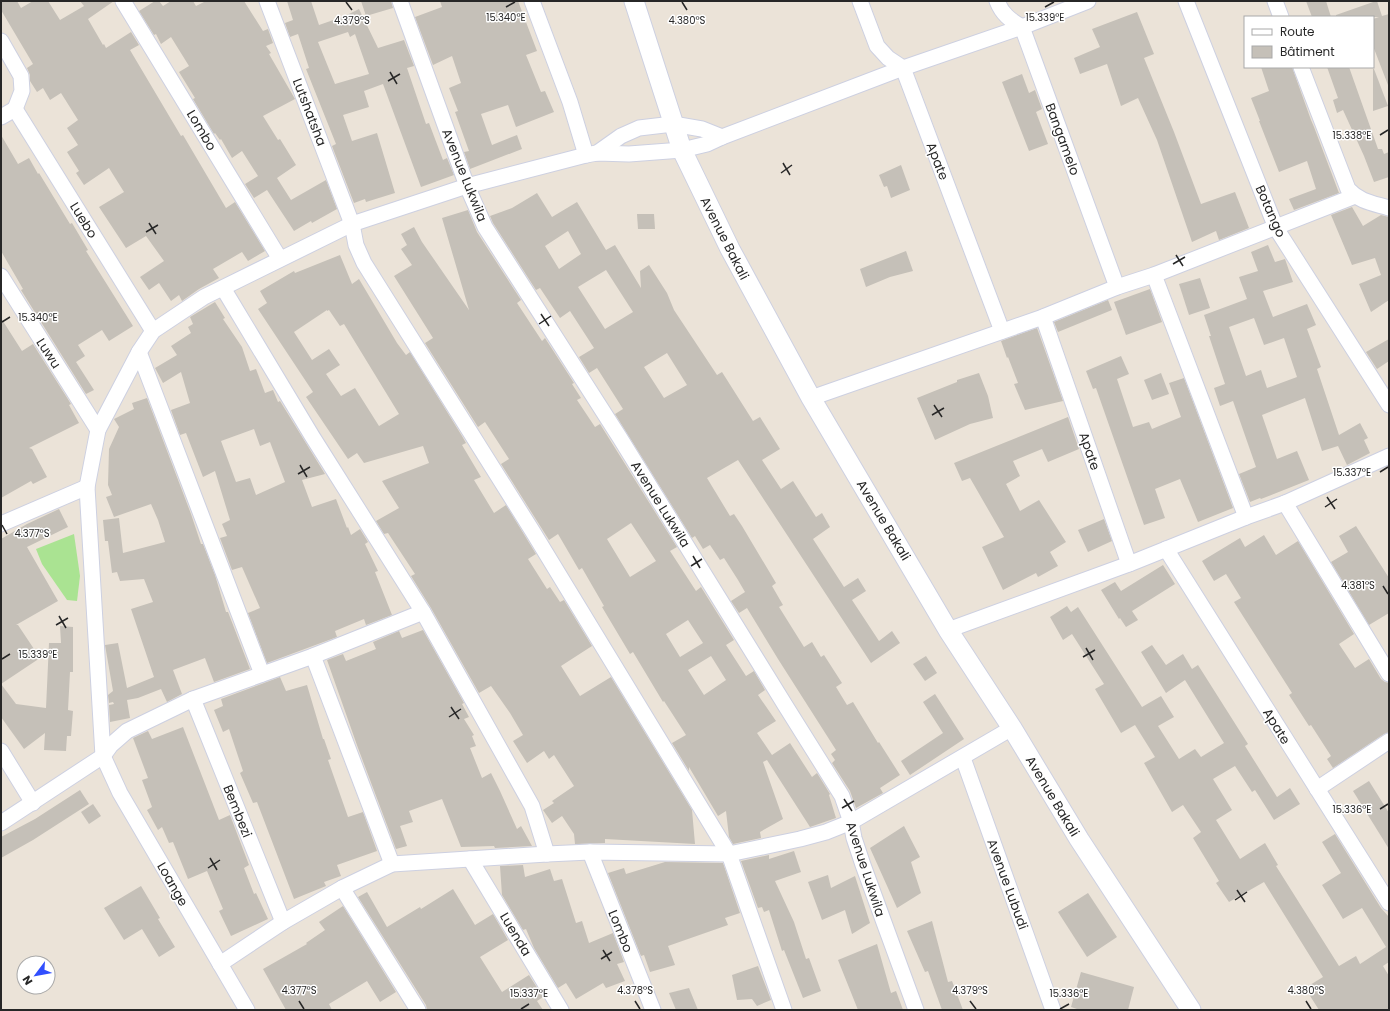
<svg xmlns="http://www.w3.org/2000/svg" width="1390" height="1011" font-family="Poppins,sans-serif">
	<style>
		.green { fill: #aae392 }
		.building { fill: #c5c0b8; fill-rule: evenodd }
		.lines { fill: none; stroke-linecap: round; stroke-linejoin: round }
		.minor-casing { stroke: #cdd0e1; stroke-width: 17 }
		.tertiary-casing { stroke: #cdd0e1; stroke-width: 21 }
		.minor { stroke: #fff; stroke-width: 15 }
		.tertiary { stroke: #fff; stroke-width: 19 }
		.ticks { fill: none; stroke: #272727; stroke-width: 1.5 }
		.labels { text-anchor: middle; stroke-width: 3; stroke-linejoin: round; paint-order: stroke }
		.street-label { font-size: 13px; fill: #272727; stroke: #fff }
		.ticks-label { font-size: 10px; text-anchor: middle; fill: #272727; stroke: #fff; stroke-width: 3; stroke-linejoin: round; paint-order: stroke }
	</style>
	<rect width="100%" height="100%" fill="#ebe3d8"/>
	<polygon class="green" points="74,534 80,576 77,601 67,600 42,564 36,549"/>
	<g class="building">
		<polygon points="1,1 17,1 21,8 33,1 48,1 60,20 84,6 80,1 114,1 88,19 103,45 104,44 106,48 131,32 139,45 130,50 181,136 183,135 226,208 235,202 265,251 248,261 242,252 213,269 219,278 199,289 182,301 179,295 171,301 159,283 149,290 140,277 164,261 146,236 126,248 99,207 124,192 109,168 84,185 76,173 79,171 67,152 78,145 67,128 78,120 61,93 50,100 43,88 37,92 30,81 30,75 27,68 33,64 1,10"/>
		<polygon points="155,1 159,1 163,6 171,1 193,1 196,6 206,1 244,1 263,31 268,29 273,43 266,46 271,53 269,54 295,99 263,116 278,140 280,139 296,165 277,178 291,200 326,180 337,209 312,223 311,221 294,231 267,190 254,198 245,184 258,176 242,151 232,158 221,139 220,140 215,133 214,134 193,99 195,98 179,72 189,66 171,37 161,44 156,34 154,35 139,11"/>
		<path d="M287,1H311L319,25L345,16L359,9L378,48L404,40L414,66L407,68L426,124L429,123L443,160L447,158L454,175L421,187L383,84L364,91L369,107L343,115L352,141L377,133L395,193L366,202L365,199L354,203L332,146L336,144L306,69L309,68L298,34L290,37L285,23L293,20ZM348,32L350,37L355,34L369,74L335,84L318,42Z"/>
		<polygon points="361,1 391,1 393,8 366,16"/>
		<polygon points="440,1 518,1 537,51 526,55 541,92 545,91 554,112 516,127 508,105 481,114 492,145 517,135 522,149 470,169 464,152 469,151 455,112 458,111 449,88 461,83 452,56 433,65 415,17 442,7"/>
		<polygon points="1306,1 1326,1 1331,17 1312,17"/>
		<polygon points="1376,1 1377,1 1382,16 1389,14 1389,85 1388,85 1373,46 1373,19 1379,17 1336,17 1336,15"/>
		<polygon points="1137,12 1154,54 1144,58 1174,132 1201,204 1235,192 1249,228 1219,240 1216,231 1192,242 1157,140 1138,98 1121,106 1107,64 1080,74 1074,58 1100,47 1092,29"/>
		<polygon points="1261,67 1292,67 1311,120 1314,127 1339,193 1294,210 1289,199 1316,189 1307,161 1279,172 1259,121 1260,121 1251,98 1269,91"/>
		<polygon points="1327,67 1349,67 1378,149 1382,149 1384,154 1389,152 1389,177 1374,182 1364,156 1343,110 1337,113 1333,100 1338,98"/>
		<polygon points="1373,69 1374,69 1388,106 1373,111"/>
		<polygon points="1022,74 1029,93 1035,90 1042,109 1036,112 1048,144 1029,151 1002,82"/>
		<polygon points="1,135 18,164 29,158 38,174 39,173 70,224 72,223 88,250 86,251 133,326 109,341 102,330 78,345 85,356 76,362 94,390 86,394 21,290 23,289 1,251"/>
		<polygon points="901,165 910,190 891,198 887,186 884,187 879,175"/>
		<path d="M537,193L552,217L577,202L606,250L615,245L641,288L640,271L649,265L667,293L674,310L717,375L722,372L753,421L760,417L780,449L762,460L781,489L793,481L816,517L822,513L830,527L813,539L844,587L858,578L866,591L852,600L879,641L892,631L900,643L871,663L738,460L707,478L730,516L734,514L742,526L776,583L772,586L783,605L779,607L804,647L812,642L821,657L824,655L842,683L836,687L847,705L853,702L878,743L879,742L900,775L880,788L883,793L856,808L850,791L832,763L835,760L831,754L836,750L778,659L747,608L739,613L731,601L745,592L738,580L724,558L720,560L710,545L703,549L695,536L692,538L615,414L623,409L597,368L589,373L579,357L594,348L570,311L560,318L540,288L536,290L493,223L490,216L512,208ZM568,231L581,254L559,269L545,246ZM606,270L633,312L605,329L578,287ZM667,353L687,385L664,398L644,367Z"/>
		<polygon points="1352,207 1363,226 1381,215 1389,217 1389,300 1371,312 1359,284 1381,275 1375,258 1352,265 1331,215"/>
		<path d="M468,210L477,232L521,300L517,303L542,341L545,338L574,383L572,384L581,398L577,400L595,427L600,424L677,547L670,551L696,591L701,587L734,640L726,645L746,676L754,671L765,690L758,695L776,721L757,733L772,755L790,743L812,777L817,773L830,794L829,795L836,818L810,827L767,760L763,762L783,819L760,832L761,838L733,844L729,837L726,811L718,816L689,767V771L672,743L686,735L664,701L663,702L633,652L630,654L602,607L604,606L582,568L579,570L558,534L549,540L501,464L509,459L485,422L478,427L425,343L433,338L394,276L412,265L401,249L407,245L401,234L414,227L422,242L469,310L442,218ZM631,523L656,561L630,577L607,539ZM688,620L703,643L680,657L666,634ZM711,656L726,680L704,695L688,670Z"/>
		<polygon points="637,214 654,214 655,229 638,229"/>
		<path d="M1268,245L1275,262L1285,259L1293,282L1263,291L1273,317L1307,304L1316,325L1307,329L1321,367L1317,369L1339,435L1360,423L1368,438L1364,440L1370,453L1347,465L1338,446L1322,451L1305,398L1262,415L1277,459L1297,451L1309,480L1261,499L1260,498L1250,502L1239,474L1256,467L1233,401L1220,406L1214,388L1225,384L1209,336H1211L1204,315L1247,299L1239,277L1258,271L1251,252ZM1254,318L1264,345L1284,338L1297,377L1267,388L1261,370L1246,376L1229,327Z"/>
		<polygon points="906,251 913,271 890,277 866,287 860,269"/>
		<path d="M340,255L352,284L359,279L397,343L406,355L410,352L462,436L466,443L462,445L481,477L474,480L494,513L506,505L536,554L528,559L547,589L550,587L560,602L564,600L592,646L561,666L580,696L611,677L692,810L695,844L605,839V843L575,844L574,834L562,816L552,823L543,810L554,803L552,801L574,786L554,755L549,759L544,751L527,763L513,741L523,735L510,713L491,686L479,693L431,608L411,576L415,574L388,533L384,534L376,521L399,508L382,481L429,463L423,446L364,463L357,453L348,459L306,397L313,392L258,309L267,303L260,291L294,271L295,273ZM327,310V311L329,310L340,326L344,324L399,414L379,426L355,388L341,396L326,374L340,365L329,349L312,360L294,332Z"/>
		<polygon points="1200,278 1210,308 1189,315 1179,284"/>
		<polygon points="1150,289 1162,322 1126,335 1114,302"/>
		<polygon points="1108,300 1112,310 1058,332 1054,322"/>
		<path d="M215,302L225,318L223,319L242,347L250,371L256,369L265,393L273,390L278,402L280,401L325,474L302,480L312,507L336,499L347,528L348,527L351,535L360,529L368,542L365,544L378,571L375,572L392,615L366,625L364,619L335,631L337,637L267,663L248,613L260,608L242,567L232,570L220,538L227,536L222,524L230,520L215,471L203,477L186,433L180,435L171,410L190,403L181,372L163,383L155,368L177,355L171,346L191,333L188,327L193,324L190,317ZM254,429L260,446L270,442L285,482L256,495L250,478L236,482L221,441Z"/>
		<polygon points="1,318 22,351 33,344 71,404 69,405 79,423 29,448 32,449 47,477 33,484 31,481 1,498"/>
		<polygon points="1037,328 1063,401 1025,410 1014,384 1018,383 1008,357 1007,358 1001,341"/>
		<polygon points="1389,339 1389,361 1377,369 1366,352"/>
		<polygon points="1121,356 1129,374 1117,379 1133,427 1149,422 1152,429 1181,417 1169,383 1184,378 1233,508 1198,522 1180,479 1155,489 1165,518 1144,525 1096,388 1093,389 1086,371"/>
		<polygon points="979,373 988,396 993,418 970,424 935,440 917,398 957,382 957,380"/>
		<polygon points="1161,373 1169,394 1152,400 1144,380"/>
		<polygon points="147,398 191,514 201,544 203,544 215,575 226,612 228,612 250,669 214,682 205,658 173,670 182,694 167,702 161,689 138,698 127,700 130,718 110,722 109,705 114,704 113,702 109,703 108,695 113,691 105,645 118,643 127,688 154,677 131,609 153,602 144,579 120,581 117,572 112,573 108,541 105,541 103,520 119,518 123,553 165,542 158,520 151,504 114,517 106,497 112,495 108,485 109,449 119,427 114,419 134,409 132,403"/>
		<polygon points="1068,417 1079,449 1048,462 1042,449 1013,461 1020,476 1006,484 1020,511 1039,500 1066,542 1050,552 1058,566 1038,577 1036,573 1003,590 982,547 1004,537 970,478 962,481 954,463"/>
		<polygon points="59,509 68,527 27,547 58,601 16,625 18,625 40,658 1,684 16,704 46,708 49,643 61,643 60,626 73,627 73,672 70,672 68,710 73,711 71,736 67,736 66,751 44,750 45,733 24,749 1,717 1,539 27,524"/>
		<polygon points="1104,519 1112,541 1088,552 1078,530"/>
		<polygon points="1356,526 1389,578 1389,613 1369,625 1331,562 1348,552 1339,536"/>
		<polygon points="1264,535 1276,555 1298,541 1354,634 1339,644 1355,668 1369,659 1381,679 1385,682 1389,683 1389,732 1384,734 1333,768 1327,759 1331,756 1311,725 1309,726 1289,695 1292,693 1234,602 1241,598 1226,574 1214,581 1202,561 1240,538 1245,547"/>
		<polygon points="1163,565 1175,584 1132,611 1138,620 1126,627 1120,618 1119,619 1101,590 1115,582 1121,591"/>
		<polygon points="1067,606 1071,612 1078,607 1142,707 1161,696 1174,717 1158,726 1179,759 1195,749 1201,757 1224,743 1185,680 1166,693 1141,652 1152,645 1166,665 1183,654 1192,669 1198,665 1248,744 1245,746 1277,797 1290,788 1300,804 1274,820 1255,790 1252,792 1235,766 1213,779 1232,810 1216,820 1240,859 1265,843 1278,865 1276,866 1339,966 1356,956 1360,964 1386,947 1362,908 1343,919 1322,885 1341,873 1322,842 1335,834 1381,908 1389,917 1389,962 1383,966 1389,976 1389,1010 1319,1010 1305,988 1323,977 1264,882 1229,902 1216,883 1219,881 1193,838 1201,832 1183,805 1172,812 1144,763 1155,757 1135,725 1121,733 1095,689 1104,684 1072,634 1063,640 1050,617"/>
		<polygon points="423,630 464,703 462,704 469,717 464,719 474,735 472,736 476,746 470,748 482,778 491,773 500,791 517,829 521,826 532,846 495,848 494,846 461,847 442,799 409,811 413,822 400,826 407,846 396,849 358,748 327,660 343,654 346,661 376,649 373,642 399,631 402,638"/>
		<polygon points="926,656 937,673 925,681 913,664"/>
		<polygon points="280,677 286,691 307,685 323,739 324,739 331,759 328,760 348,817 363,812 377,851 337,865 341,876 324,882 326,886 294,899 257,802 253,803 240,773 243,771 229,729 223,732 214,710 223,706 221,699"/>
		<polygon points="935,694 964,739 910,775 901,761 943,733 923,702"/>
		<polygon points="183,727 219,820 230,815 249,865 244,868 254,894 256,893 268,919 231,936 219,911 223,909 207,871 188,879 173,842 169,843 162,827 158,830 147,810 152,807 142,780 148,778 133,738 148,731 152,739"/>
		<polygon points="1369,781 1389,813 1389,849 1353,791"/>
		<polygon points="80,790 89,804 33,840 1,858 1,837 35,819"/>
		<polygon points="93,804 101,816 89,824 81,812"/>
		<polygon points="904,826 920,857 911,862 921,893 897,908 870,848"/>
		<polygon points="794,851 801,872 775,881 794,922 806,959 809,958 821,991 803,998 784,950 782,951 769,910 764,912 762,907 758,908 741,861 769,855 769,859"/>
		<polygon points="665,862 723,863 740,913 725,918 728,925 668,946 675,965 650,972 644,955 641,956 608,873 624,868 626,874"/>
		<polygon points="523,865 525,877 550,869 554,881 562,879 576,923 582,921 589,943 613,933 624,962 617,964 625,981 606,988 603,983 576,999 566,983 558,988 534,948 526,929 523,930 502,895 500,866"/>
		<polygon points="828,875 831,888 855,876 870,923 852,934 845,910 822,920 808,882"/>
		<polygon points="141,886 160,918 158,919 175,947 159,957 142,929 124,940 104,908"/>
		<polygon points="453,889 475,925 493,914 508,940 480,957 502,992 529,975 543,997 537,1001 543,1010 427,1010 426,1005 358,897 367,892 387,927 420,907 421,909"/>
		<polygon points="1088,893 1117,937 1087,957 1058,912"/>
		<polygon points="343,906 396,992 380,1002 367,981 329,1004 332,1010 286,1010 263,969 307,944 306,943 325,930 319,922"/>
		<polygon points="932,921 948,982 952,981 963,1010 942,1010 928,971 925,972 907,931"/>
		<polygon points="877,944 891,993 896,991 903,1010 858,1010 838,960"/>
		<polygon points="758,966 771,1000 757,1006 752,999 737,1000 732,975"/>
		<polygon points="1081,972 1134,987 1128,1010 1080,1010 1071,1007"/>
		<polygon points="689,988 698,1010 676,1010 669,993"/>
	</g>
	<g class="lines">
		<defs>
			<g id="minor">
				<polyline points="123,1 280,259"/>
				<polyline points="267,1 352,224 356,245 364,263 533,532 729,854 784,1010"/>
				<polyline points="400,1 467,186 485,227 620,438 785,705 842,796 851,822 854,838 863,865 916,1010"/>
				<polyline points="532,1 570,102 586,155"/>
				<polyline points="860,1 877,46 888,58 903,68 1002,331"/>
				<path d="M997,1C1002,14 1010,20 1022,27L1117,287"/>
				<polyline points="1186,1 1276,228 1389,405"/>
				<polyline points="1275,1 1281,17"/>
				<polyline points="1,41 21,76 22,91 15,109"/>
				<path d="M1301,67L1348,189C1360,202 1372,203 1389,208"/>
				<polyline points="15,109 153,331"/>
				<polyline points="1,117 15,109"/>
				<polyline points="597,153 621,136 639,128 673,124 702,129 722,137"/>
				<polyline points="1154,275 1246,517"/>
				<polyline points="1,276 98,430"/>
				<polyline points="223,288 312,436 423,612 532,806 547,854"/>
				<polyline points="1043,317 1129,564"/>
				<polyline points="139,352 262,674"/>
				<polyline points="811,398 1043,317 1117,287 1154,275 1355,196"/>
				<polyline points="1285,503 1389,674"/>
				<polyline points="1,524 87,487"/>
				<polyline points="1166,549 1389,903"/>
				<polyline points="948,630 1129,564 1246,517 1285,503 1389,456"/>
				<polyline points="313,656 392,864"/>
				<polyline points="193,699 283,922"/>
				<polyline points="1,751 33,803"/>
				<polyline points="963,758 1053,1010"/>
				<polyline points="1317,789 1389,741"/>
				<polyline points="1,823 103,756 111,745 127,731 193,699 313,656 423,612"/>
				<polyline points="590,852 653,1010"/>
				<polyline points="470,859 561,1010"/>
				<polyline points="342,888 418,1010"/>
				<polyline points="220,964 283,922 342,888 392,864 547,854 590,852 729,854 800,839 826,832 851,822 1012,728"/>
				<polyline points="247,1010 120,793 103,756 87,487 98,430 139,352 153,331 204,297 352,224 467,186 586,155 597,153 629,154 682,150 707,144 722,137 903,68 1022,27 1088,1"/>
			</g>
			<polyline id="tertiary" points="634,1 682,150 730,249 811,398 948,630 1012,728 1079,839 1191,1010"/>
		</defs>
		<use href="#minor" class="minor-casing"/>
		<use href="#tertiary" class="tertiary-casing"/>
		<use href="#minor" class="minor"/>
		<use href="#tertiary" class="tertiary"/>
	</g>
	<path class="ticks" d="M346,2L352,10M682,2L687,10M506,7L515,2M1045,7L1054,2M390,72L397,84M388,81L400,74M1380,135L1388,130M783,163L790,175M781,173L792,165M149,223L156,234M146,232L158,225M1176,255L1183,266M1173,264L1185,257M541,314L549,326M2,322L10,317M539,324L551,316M934,405L942,417M932,415L944,408M300,465L307,477M1380,472L1388,467M298,474L310,467M1327,497L1335,509M1325,507L1337,499M2,525L7,534M693,556L700,568M691,566L702,559M1383,586L1388,594M59,616L66,628M56,625L68,618M1086,648L1093,660M1083,657L1095,650M2,659L10,654M451,707L459,719M449,717L461,709M844,799L852,811M842,808L854,801M1380,809L1388,804M210,858L217,870M208,868L220,860M1237,890L1245,902M1235,900L1247,892M603,950L610,961M601,959L612,952M299,1001L304,1009M635,1001L640,1009M970,1001L976,1009M1306,1001L1311,1009M521,1009L529,1004M1060,1009L1069,1004"/>
	<g class="labels">
		<g class="street-label">
			<text transform="translate(310 112) rotate(69)" y="5">Lutshatsha</text>
			<text transform="translate(202 130) rotate(59)" y="5">Lombo</text>
			<text transform="translate(1063 139) rotate(70)" y="5">Bangamelo</text>
			<text transform="translate(938 161) rotate(69)" y="5">Apate</text>
			<text transform="translate(465 175) rotate(68)" y="5">Avenue Lukwila</text>
			<text transform="translate(1271 211) rotate(66)" y="5">Botango</text>
			<text transform="translate(84 220) rotate(58)" y="5">Luebo</text>
			<text transform="translate(725 238) rotate(63)" y="5">Avenue Bakali</text>
			<text transform="translate(49 353) rotate(57)" y="5">Luwu</text>
			<text transform="translate(1090 451) rotate(71)" y="5">Apate</text>
			<text transform="translate(661 504) rotate(58)" y="5">Avenue Lukwila</text>
			<text transform="translate(884 520) rotate(59)" y="5">Avenue Bakali</text>
			<text transform="translate(1277 726) rotate(58)" y="5">Apate</text>
			<text transform="translate(1053 796) rotate(59)" y="5">Avenue Bakali</text>
			<text transform="translate(238 811) rotate(68)" y="5">Bembezi</text>
			<text transform="translate(866 869) rotate(72)" y="5">Avenue Lukwila</text>
			<text transform="translate(173 884) rotate(60)" y="5">Loange</text>
			<text transform="translate(1008 884) rotate(70)" y="5">Avenue Lubudi</text>
			<text transform="translate(621 931) rotate(68)" y="5">Lombo</text>
			<text transform="translate(516 934) rotate(59)" y="5">Luenda</text>
		</g>
	</g>
	<g class="ticks-label">
		<text x="1045" y="21">15.339°E</text>
		<text x="506" y="21">15.340°E</text>
		<text x="352" y="24">4.379°S</text>
		<text x="687" y="24">4.380°S</text>
		<text x="1352" y="139">15.338°E</text>
		<text x="38" y="321">15.340°E</text>
		<text x="1352" y="476">15.337°E</text>
		<text x="32" y="537">4.377°S</text>
		<text x="1358" y="589">4.381°S</text>
		<text x="38" y="658">15.339°E</text>
		<text x="1352" y="813">15.336°E</text>
		<text x="299" y="994">4.377°S</text>
		<text x="635" y="994">4.378°S</text>
		<text x="970" y="994">4.379°S</text>
		<text x="1306" y="994">4.380°S</text>
		<text x="529" y="997">15.337°E</text>
		<text x="1069" y="997">15.336°E</text>
	</g>
	<rect width="1390" height="1011" fill="none" stroke="#272727" stroke-width="4"/>
	<rect x="1244" y="16" width="130" height="52" fill="#ffffff" stroke="#a9a9a9"/>
	<rect x="1252" y="29" width="20" height="6" fill="#ffffff" stroke="#a9a9a9"/>
	<text x="1280" y="36" font-size="12" fill="#272727">Route</text>
	<rect x="1252" y="46" width="20" height="12" fill="#c5c0b8" stroke="#a9a9a9"/>
	<text x="1280" y="56" font-size="12" fill="#272727">Bâtiment</text>
	<g transform="translate(36 975) rotate(238)"><circle r="19" fill="#ffffff" stroke="#a9a9a9"/>
	<path d="M0-3L7 15L0 10L-7 15Z" fill="#314ffe"/>
	<text y="-6" font-size="11" font-weight="bold" text-anchor="middle" fill="#272727">N</text>
	</g>
</svg>
